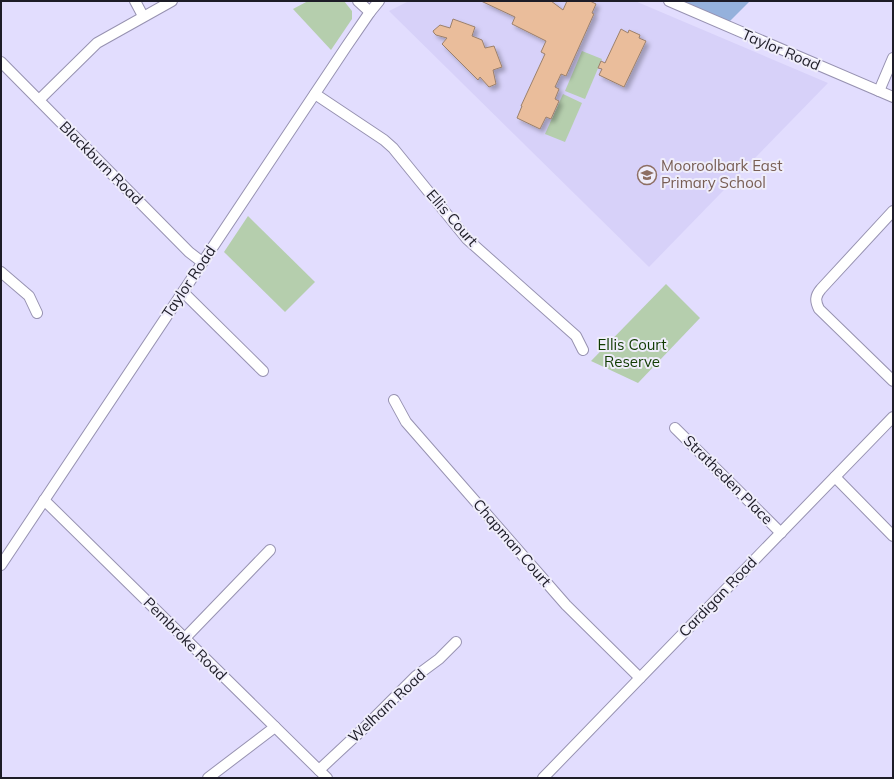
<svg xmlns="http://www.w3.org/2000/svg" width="894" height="779" font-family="Mulish,sans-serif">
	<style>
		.built { fill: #d7d1f9 }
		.green { fill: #b5cead }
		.water { fill: #95b1dc }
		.building { fill: #eabd9b; stroke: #9c816c; filter: url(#shadow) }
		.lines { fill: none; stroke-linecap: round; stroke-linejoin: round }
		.minor-casing { stroke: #9792b1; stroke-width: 12 }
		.minor { stroke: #fff; stroke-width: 10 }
		.labels { text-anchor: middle; stroke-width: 4; stroke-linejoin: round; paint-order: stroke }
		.street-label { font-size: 15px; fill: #1d1c27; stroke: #efedfb }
		.education-label { font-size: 15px; fill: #785e54; stroke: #efedfb; text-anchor: start }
		.park-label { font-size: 15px; fill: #103b00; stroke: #efedfb }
	</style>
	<defs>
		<filter id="shadow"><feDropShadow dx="3.5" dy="3.5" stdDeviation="2" flood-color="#0004"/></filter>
	</defs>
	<rect width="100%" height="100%" fill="#e2ddfe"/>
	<polygon class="built" points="409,1 635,1 828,83 649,267 389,11"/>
	<g class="green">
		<polygon points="308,1 344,1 352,11 352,19 331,50 293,9"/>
		<polygon points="582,51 602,59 585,99 565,91"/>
		<polygon points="563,94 582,103 565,142 545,134"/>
		<polygon points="248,216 315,282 285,312 224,252"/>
		<polygon points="666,284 700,318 638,383 591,361"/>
	</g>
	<polygon class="water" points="682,1 750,1 728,23"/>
	<g class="building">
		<polygon points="481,1 551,1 563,10 567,1 590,1 596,4 592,13 594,14 593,16 566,76 561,74 555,87 559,89 555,99 559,101 551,119 546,117 540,129 517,118 522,106 521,106 545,54 541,52 546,41 512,24 515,17"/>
		<polygon points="453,19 475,27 472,36 482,40 485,48 494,46 502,67 493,70 496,84 489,87 480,77 478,80 442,44 447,38 436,35 434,33 433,31 440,25 450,28"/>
		<polygon points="621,29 628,33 629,30 640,35 639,38 646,41 624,87 599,75 602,69 598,68 601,61 605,63"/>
	</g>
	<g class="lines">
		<defs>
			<g id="minor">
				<polyline points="135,1 143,16"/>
				<polyline points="358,1 370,12"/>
				<polyline points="669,1 893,97"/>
				<polyline points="1,62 189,252 202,262"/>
				<polyline points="879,91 893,58"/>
				<polyline points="315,94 384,140 393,148 467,239 576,336 583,350"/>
				<polyline points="39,100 97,43 172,1"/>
				<path d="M893,211L821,289C815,296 815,301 819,309L893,381"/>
				<polyline points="1,272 29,296 37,313"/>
				<polyline points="183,292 263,371"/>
				<polyline points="394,400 406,422 566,605 640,678"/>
				<polyline points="675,428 781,533"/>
				<polyline points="835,477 893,536"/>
				<polyline points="44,500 327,778"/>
				<polyline points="1,565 346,47 370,12 379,1"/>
				<polyline points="185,638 270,550"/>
				<polyline points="319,770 363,729 416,676 439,659 456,642"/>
				<polyline points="208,778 275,727"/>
				<polyline points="543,778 893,417"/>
			</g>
		</defs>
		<use href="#minor" class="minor-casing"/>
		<use href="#minor" class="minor"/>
	</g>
	<defs>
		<symbol id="school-ring" viewBox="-11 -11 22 22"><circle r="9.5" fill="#efedfb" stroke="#8d6e63" stroke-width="1.5"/><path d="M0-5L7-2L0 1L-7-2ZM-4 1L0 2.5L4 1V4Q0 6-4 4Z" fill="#8d6e63"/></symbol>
	</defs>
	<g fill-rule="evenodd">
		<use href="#school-ring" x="636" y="164" width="22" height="22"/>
	</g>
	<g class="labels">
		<g class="street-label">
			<text transform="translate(781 50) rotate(23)" y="5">Taylor Road</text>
			<text transform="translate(101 163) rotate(45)" y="5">Blackburn Road</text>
			<text transform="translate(452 218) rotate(49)" y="5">Ellis Court</text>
			<text transform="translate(189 282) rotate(-56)" y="5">Taylor Road</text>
			<text transform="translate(728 480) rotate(45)" y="5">Stratheden Place</text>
			<text transform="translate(512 543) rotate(49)" y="5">Chapman Court</text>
			<text transform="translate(718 597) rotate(-46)" y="5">Cardigan Road</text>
			<text transform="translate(185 639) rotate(45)" y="5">Pembroke Road</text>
			<text transform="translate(387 706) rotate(-43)" y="5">Welham Road</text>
		</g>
		<g class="education-label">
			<text x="661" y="171">Mooroolbark East<tspan x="661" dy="17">Primary School</tspan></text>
		</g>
		<g class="park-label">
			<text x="632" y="350">Ellis Court<tspan x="632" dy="17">Reserve</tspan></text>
		</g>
	</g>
	<rect width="894" height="779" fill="none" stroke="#1d1c27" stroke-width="4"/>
</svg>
